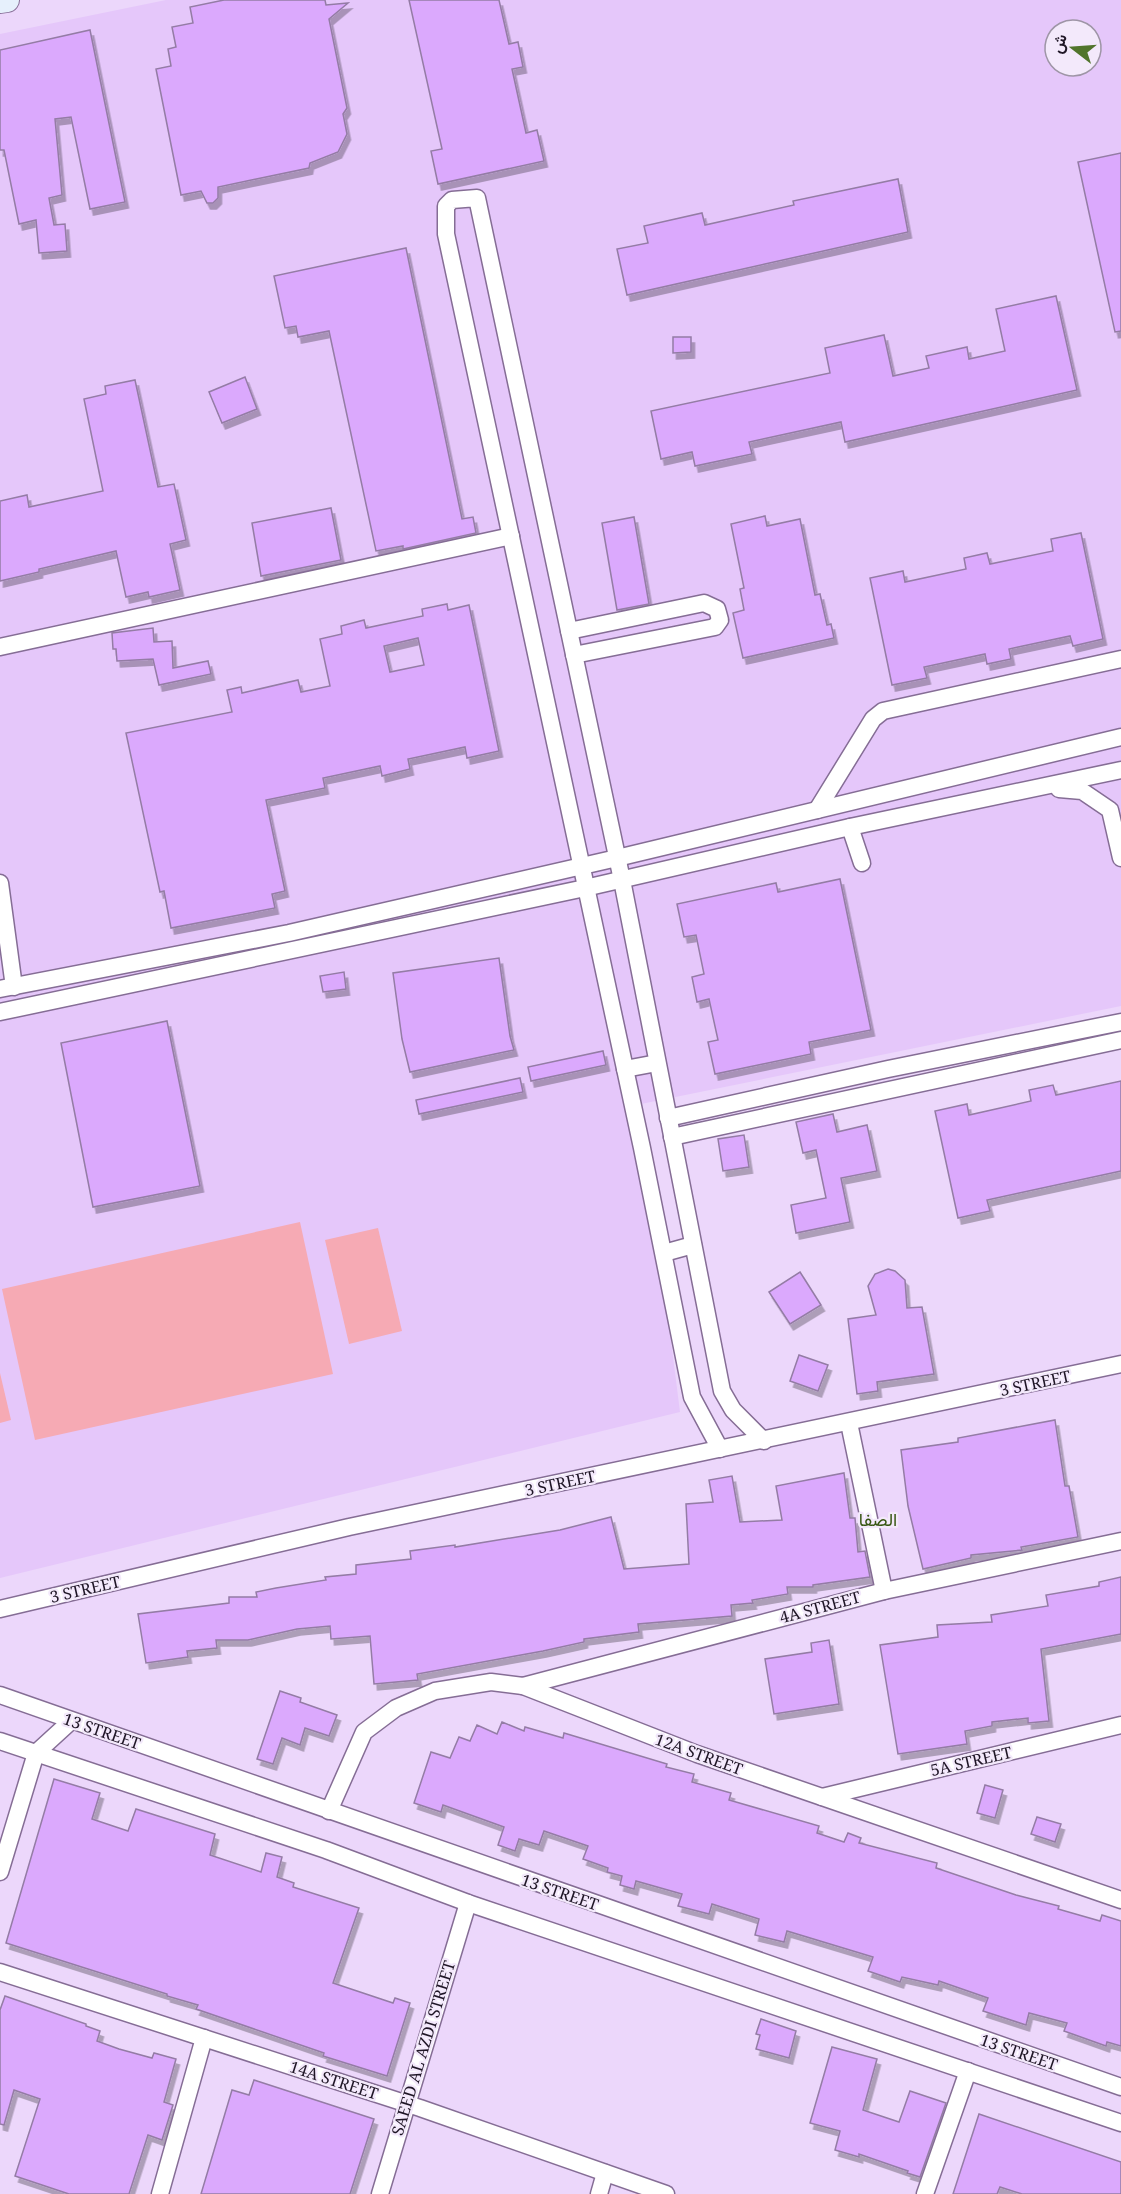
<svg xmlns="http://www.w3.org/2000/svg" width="1121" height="2194" font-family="'Noto Serif',Vazirmatn,serif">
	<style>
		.built { fill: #e5c7fa; fill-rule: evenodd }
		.green { fill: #f6aab4 }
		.building { fill: #dba9fd; stroke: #947ca5; stroke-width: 1.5; fill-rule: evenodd; filter: url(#shadow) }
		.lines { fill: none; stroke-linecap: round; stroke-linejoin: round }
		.street-casing { stroke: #856d95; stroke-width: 19 }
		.secondary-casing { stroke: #856d95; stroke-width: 26 }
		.street { stroke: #fff; stroke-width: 16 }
		.secondary { stroke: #e6f0fc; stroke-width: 24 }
		.labels { text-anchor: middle; stroke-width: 4.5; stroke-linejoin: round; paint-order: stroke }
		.street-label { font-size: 16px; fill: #1f1626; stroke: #f3e9fb }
		.neighbourhood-label { font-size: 18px; fill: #375612; stroke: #f3e9fb }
	</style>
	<defs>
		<filter id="shadow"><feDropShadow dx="3.5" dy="6" stdDeviation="0" flood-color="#0004"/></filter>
	</defs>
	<rect width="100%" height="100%" fill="#ecd7fb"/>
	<path class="built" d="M166,0H1121V1006L641,1104L680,1412L0,1578V34ZM1055,30H1091V66H1055Z"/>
	<g class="green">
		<polygon points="300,1222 333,1374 35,1440 2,1289"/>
		<polygon points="378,1228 402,1331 349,1344 325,1240"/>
		<polygon points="0,1373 11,1420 0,1423"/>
	</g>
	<g class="building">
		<polygon points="224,0 325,0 326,5 348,3 329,19 347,108 343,114 347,134 338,152 310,163 309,168 218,187 218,198 213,203 207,203 201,191 181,195 156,69 171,66 168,49 176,47 172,27 193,23 190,7"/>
		<polygon points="409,0 499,0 509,44 518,42 523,67 512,69 526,133 537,130 544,161 438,184 431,151 442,149"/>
		<polygon points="90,30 125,202 90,209 71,117 55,119 62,195 49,198 54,225 65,224 67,251 39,253 36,220 19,224 4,150 0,150 0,50"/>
		<polygon points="1121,153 1121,331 1115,332 1078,162"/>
		<polygon points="898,179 908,232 627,295 617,249 648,243 644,226 702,213 705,225 794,205 793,201"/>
		<polygon points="406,248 462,519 473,517 476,533 403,549 403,546 376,551 329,331 298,337 296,326 285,328 274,276"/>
		<polygon points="1056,296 1077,390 845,442 841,422 749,442 752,454 695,466 692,452 661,459 651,411 830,373 825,348 884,335 893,376 929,368 926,356 967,347 969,359 1005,351 996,309"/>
		<polygon points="673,337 691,337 691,352 673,353"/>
		<polygon points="245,377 257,409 222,423 209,392"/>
		<polygon points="135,380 158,487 174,484 186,540 170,544 180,590 149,597 148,592 126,597 116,551 39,569 39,572 0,581 0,501 27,495 29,507 103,491 84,399 106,394 105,386"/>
		<polygon points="331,508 341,560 261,576 252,523"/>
		<polygon points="765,516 767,526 800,519 815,595 820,594 827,625 831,624 834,638 743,658 733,613 744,610 740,589 744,588 731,524"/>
		<polygon points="634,517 649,604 617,610 602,523"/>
		<polygon points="1081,533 1103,639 1073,646 1070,636 1009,649 1011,659 987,664 985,654 924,667 927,678 892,685 870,578 903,571 905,582 966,569 964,558 987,553 990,564 1053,551 1051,539"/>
		<path d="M447,604L448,610L469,605L499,751L467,758L465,747L408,759L410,769L382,776L380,766L323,778L325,788L266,800L285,891L272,894L275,908L171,928L164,891L160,892L126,733L232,712L227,690L241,687L242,693L298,680L301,692L330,686L320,639L342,634L341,626L364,620L366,628L423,616L422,609ZM418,638L424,665L390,672L384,646Z"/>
		<polygon points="153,628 154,642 172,641 173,668 208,661 211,674 159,685 153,659 117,661 116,649 113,649 112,633"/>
		<polygon points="840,879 871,1030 809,1042 811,1054 715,1074 708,1042 718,1040 709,999 697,1002 692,977 704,974 696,935 684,937 677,904 776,883 778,892"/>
		<polygon points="499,958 510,1036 514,1050 410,1072 402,1039 393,973"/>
		<polygon points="344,972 346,989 323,992 320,976"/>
		<polygon points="167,1021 200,1186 93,1207 61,1043"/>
		<polygon points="603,1051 606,1065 531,1081 528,1067"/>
		<polygon points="520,1078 523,1092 419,1114 416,1100"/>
		<polygon points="1121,1081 1121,1171 987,1200 990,1211 958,1218 935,1111 967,1104 969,1115 1031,1101 1029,1090 1053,1085 1056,1095"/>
		<polygon points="833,1114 837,1132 867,1125 877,1171 841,1178 850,1222 796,1233 791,1205 826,1198 816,1150 803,1153 796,1122"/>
		<polygon points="744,1135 749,1167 723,1171 718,1139"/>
		<polygon points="888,1269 895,1271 905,1280 907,1308 922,1307 934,1374 877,1382 878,1391 857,1394 848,1319 876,1315 868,1286 875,1274"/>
		<polygon points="800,1272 821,1305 790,1324 769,1292"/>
		<polygon points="799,1355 828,1365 818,1391 790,1381"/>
		<polygon points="1055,1420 1065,1486 1069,1486 1078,1537 1021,1547 1022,1550 971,1555 971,1558 923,1569 908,1506 901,1450 958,1442 958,1438"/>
		<polygon points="844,1473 850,1518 855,1518 858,1552 865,1551 870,1577 813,1585 813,1587 787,1587 788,1594 752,1600 753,1603 731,1605 732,1616 638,1624 639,1632 584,1639 584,1642 543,1651 417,1674 418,1680 374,1684 370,1636 331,1639 330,1626 297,1629 248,1640 216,1640 217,1648 187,1651 188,1657 146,1663 138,1614 229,1603 229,1597 257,1597 256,1592 276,1588 326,1580 325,1577 356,1574 356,1565 411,1559 410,1551 455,1545 455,1547 560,1530 611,1517 624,1569 689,1564 686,1504 713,1502 709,1480 732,1476 740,1522 782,1520 776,1486"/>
		<polygon points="1121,1577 1121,1634 1041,1649 1049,1721 1028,1723 1028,1718 992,1722 992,1726 965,1731 967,1744 898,1754 880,1645 938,1637 937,1625 992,1622 991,1615 1048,1606 1046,1595 1099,1586 1099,1582"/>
		<polygon points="829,1640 839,1704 774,1714 765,1659 812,1652 811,1643"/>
		<polygon points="280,1691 301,1698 300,1702 337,1715 329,1736 305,1728 300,1745 282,1738 273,1764 257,1759"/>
		<polygon points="502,1722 524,1731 525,1727 563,1738 564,1733 667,1764 666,1767 694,1774 692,1782 731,1793 729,1800 819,1826 817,1833 844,1842 848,1833 861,1838 859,1843 937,1863 936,1868 1016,1895 1059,1906 1058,1909 1100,1921 1102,1915 1121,1921 1121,2046 1107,2042 1106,2046 1064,2031 1067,2023 1029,2013 1026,2025 983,2011 988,1998 939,1981 938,1985 902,1977 900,1982 868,1971 873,1957 787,1931 784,1942 755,1935 759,1919 712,1904 709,1914 678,1906 682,1894 636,1881 634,1889 620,1885 622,1876 607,1872 608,1868 583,1859 588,1846 544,1831 539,1845 519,1839 515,1851 498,1845 504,1827 443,1805 441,1812 414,1803 431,1752 450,1758 459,1737 470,1741 477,1725 497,1734"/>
		<polygon points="54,1779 100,1793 92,1819 128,1831 136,1809 215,1834 210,1855 261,1872 266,1853 282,1857 277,1877 294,1883 293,1887 359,1908 333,1983 393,2003 395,1998 410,2003 387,2076 323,2056 324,2053 196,2009 198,2005 167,1996 167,1994 6,1943"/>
		<polygon points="985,1785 1003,1790 995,1818 977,1813"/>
		<polygon points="1037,1817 1061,1824 1055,1842 1031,1834"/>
		<polygon points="5,1996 86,2024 86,2026 100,2031 97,2041 119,2049 152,2058 154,2053 176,2059 164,2102 173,2105 162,2140 148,2135 129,2194 69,2194 15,2176 40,2099 14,2090 4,2125 0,2124 0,2010"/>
		<polygon points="761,2019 796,2031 789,2058 756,2049 760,2035 756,2034"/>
		<polygon points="832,2047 877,2059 863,2110 899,2122 910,2091 946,2103 920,2177 907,2173 908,2171 859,2154 859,2157 835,2150 840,2131 810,2123"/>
		<polygon points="254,2080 374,2119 350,2194 201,2194 232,2090 249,2095"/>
		<polygon points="979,2114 1121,2162 1121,2194 1022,2194 1000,2187 997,2194 953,2194"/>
	</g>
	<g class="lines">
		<defs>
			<g id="street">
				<polyline points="569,631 704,603 717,609 720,620 715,627 574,655"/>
				<polyline points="0,647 511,536"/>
				<polyline points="1059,789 1082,791 1110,810 1121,858"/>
				<polyline points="817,810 873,719 883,711 1121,659"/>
				<polyline points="850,827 862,863"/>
				<polyline points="0,883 14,987"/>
				<polyline points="0,989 289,933 617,858 1121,737"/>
				<polyline points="0,1012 585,888 850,827 1121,770"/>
				<polyline points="625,1069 657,1063"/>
				<polyline points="668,1118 888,1069 1121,1022"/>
				<polyline points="672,1137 1121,1040"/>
				<polyline points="664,1253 693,1245"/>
				<polyline points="849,1423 884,1591"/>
				<polyline points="720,1449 692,1397 642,1148 446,234 446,206 452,200 477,198 622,880 722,1391 733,1410 764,1441"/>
				<polyline points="0,1609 349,1527 1121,1364"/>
				<polyline points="523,1686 884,1591 1121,1541"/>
				<polyline points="0,1695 1121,2087"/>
				<polyline points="0,1741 326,1850 468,1903 1121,2123"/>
				<polyline points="822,1797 1121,1725"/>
				<polyline points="329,1811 364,1732 396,1708 435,1691 491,1682 523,1686 697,1754 1121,1900"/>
				<polyline points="0,1872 36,1753 71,1721"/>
				<polyline points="0,1972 420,2108 666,2194"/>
				<polyline points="160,2194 204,2038"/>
				<polyline points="380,2194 468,1903"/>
				<polyline points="599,2194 605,2173"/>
				<polyline points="925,2194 968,2071"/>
			</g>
			<polyline id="secondary" points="0,1 7,0"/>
		</defs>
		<use href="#street" class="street-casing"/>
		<use href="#secondary" class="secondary-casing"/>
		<use href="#street" class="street"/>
		<use href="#secondary" class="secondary"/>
	</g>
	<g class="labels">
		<g class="street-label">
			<text transform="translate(1035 1383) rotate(-12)" y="6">3 STREET</text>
			<text transform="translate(560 1483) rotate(-12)" y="6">3 STREET</text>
			<text transform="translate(85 1589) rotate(-13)" y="6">3 STREET</text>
			<text transform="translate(820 1607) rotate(-15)" y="6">4A STREET</text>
			<text transform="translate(102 1731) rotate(19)" y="6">13 STREET</text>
			<text transform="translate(699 1754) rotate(20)" y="6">12A STREET</text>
			<text transform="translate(971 1761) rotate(-13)" y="6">5A STREET</text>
			<text transform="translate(560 1892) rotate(19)" y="6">13 STREET</text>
			<text transform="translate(423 2048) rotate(-73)" y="6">SAEED AL AZDI STREET</text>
			<text transform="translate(1019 2052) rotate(19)" y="6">13 STREET</text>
			<text transform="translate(334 2080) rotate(18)" y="6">14A STREET</text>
		</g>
		<g class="neighbourhood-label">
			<text x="878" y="1526">الصفا</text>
		</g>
	</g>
	<g transform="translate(1073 48) rotate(287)"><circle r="28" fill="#f3e9fb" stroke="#9e95a6" stroke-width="1.5"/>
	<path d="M0-4.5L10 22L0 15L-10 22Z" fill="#51742c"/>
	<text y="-9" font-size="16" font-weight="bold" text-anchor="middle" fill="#1f1626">ش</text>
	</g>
</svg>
